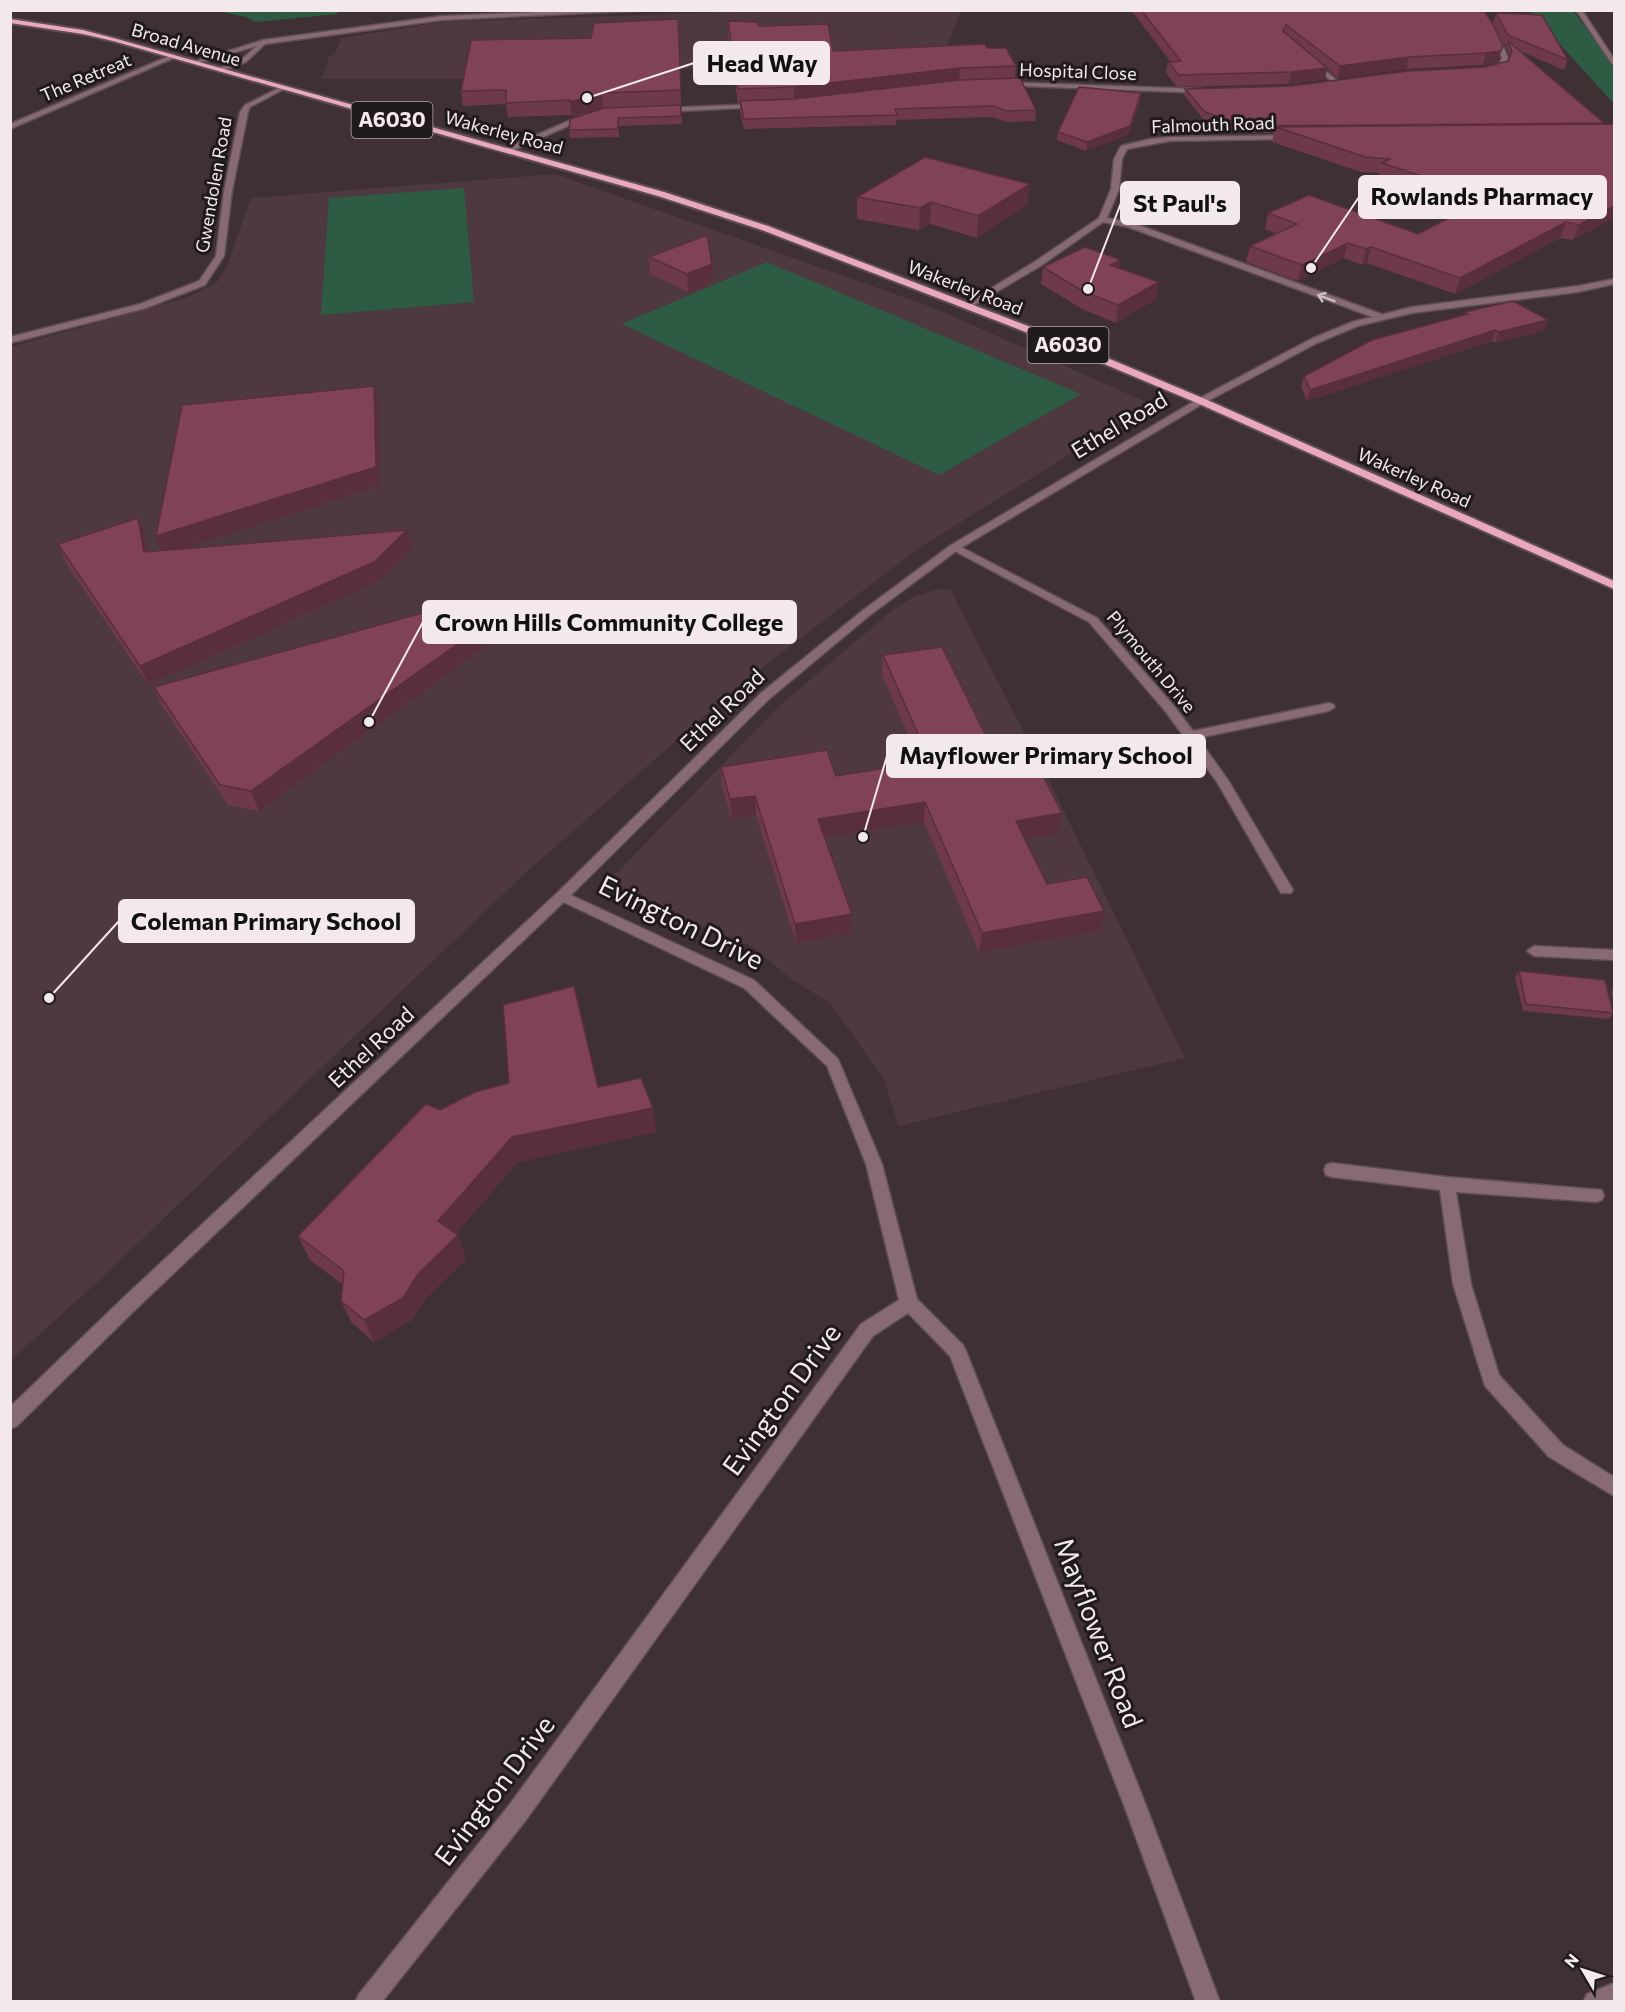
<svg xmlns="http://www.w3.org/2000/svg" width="1625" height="2012" font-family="Commissioner,sans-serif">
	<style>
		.built { fill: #4e3940 }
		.green { fill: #2d5b43 }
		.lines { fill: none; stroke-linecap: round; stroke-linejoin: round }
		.minor-casing { stroke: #5c4e51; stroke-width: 3 }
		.tertiary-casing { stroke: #5c4e51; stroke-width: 3 }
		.trunk-casing { stroke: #5c4e51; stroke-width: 4 }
		.minor { fill: #876a73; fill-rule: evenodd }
		.tertiary { fill: #876a73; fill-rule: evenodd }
		.trunk { fill: #eaa8bc; fill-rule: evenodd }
		.wall { fill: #6d394b }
		.shaded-wall { fill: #592e3d }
		.building { fill: #7f4257; stroke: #592e3d; stroke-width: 1.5 }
		.oneway { stroke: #cdbdc2 }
		.labels { text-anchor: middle; stroke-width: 6; stroke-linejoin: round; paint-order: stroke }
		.far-street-label { font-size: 18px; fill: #f3e9ec; stroke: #211a1c }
		.shield { fill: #211a1c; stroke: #b4abae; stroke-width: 1.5 }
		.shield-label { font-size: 21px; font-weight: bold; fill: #f3e9ec }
		.street-label { font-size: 22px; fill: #f3e9ec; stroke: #211a1c }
		.near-street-label { font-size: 27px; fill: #f3e9ec; stroke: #211a1c }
		.leader { fill: none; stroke: #f3e9ec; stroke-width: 2 }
		.callout-dot { fill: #f3e9ec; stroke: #211a1c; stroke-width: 2 }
		.callout { fill: #f3e9ec; stroke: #f3e9ec; stroke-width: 2 }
		.callout-label { font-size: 24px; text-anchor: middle; font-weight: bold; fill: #111 }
	</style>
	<rect width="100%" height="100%" fill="#3f3034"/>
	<g class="built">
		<polygon points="759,11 961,11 943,56 473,79 322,79 329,56 334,55 342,38 443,22"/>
		<polygon points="555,174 929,306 1151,404 919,548 743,682 522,876 92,1287 11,1360 11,347 186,298 216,283 227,267 251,198"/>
		<polygon points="939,589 950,589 1052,787 1185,1058 898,1126 884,1079 830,1003 791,979 750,945 707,928 643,909 602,888 780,705 893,610 913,597"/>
	</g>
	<g class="green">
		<polygon points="218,11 338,11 337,14 256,22 246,17"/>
		<polygon points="1530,11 1573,11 1614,66 1614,104"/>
		<polygon points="464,188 474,302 321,315 329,198"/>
		<polygon points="767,262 1081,394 939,475 622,324"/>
	</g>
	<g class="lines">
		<defs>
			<g id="minor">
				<polygon points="587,10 651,10 442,20 265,44 246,62 219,72 217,69 242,59 257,46 198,63 193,62 263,40 442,16"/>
				<polygon points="1476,10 1482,10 1499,36 1508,58 1504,66 1487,70 1484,68 1499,64 1502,58 1493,36"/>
				<polygon points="174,54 176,57 10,129 10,124"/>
				<polygon points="1308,60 1312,60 1338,81 1338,83 1334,83 1308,62"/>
				<polygon points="1002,82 1203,89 1206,91 1203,93 1000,85"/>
				<polygon points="760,104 762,107 662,112 658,110 662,108"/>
				<polygon points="584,114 591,116 507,153 500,151"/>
				<polygon points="1297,135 1294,139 1170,141 1127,149 1122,159 1119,189 1107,218 1133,223 1384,315 1384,319 1378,319 1128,227 1103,222 1042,265 969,308 962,306 1036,261 1099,218 1111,189 1114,159 1121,146 1150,139 1170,137"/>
				<polygon points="955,544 1097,618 1174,706 1193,731 1329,703 1333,704 1335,707 1329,711 1198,738 1228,780 1293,890 1291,893 1281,893 1217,782 1166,712 1089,622 951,549 950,547"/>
				<polygon points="562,891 754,980 838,1059 882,1164 917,1299 963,1345 966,1351 1147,1808 1220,2002 1196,2002 1125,1808 950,1356 908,1313 873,1336 526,1820 382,2002 355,2002 359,1994 510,1804 861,1324 899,1300 866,1164 827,1066 744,988 557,899 555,896"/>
				<polygon points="1534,946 1614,950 1614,960 1534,956 1527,951"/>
				<polygon points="1332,1163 1447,1177 1602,1190 1604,1195 1602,1200 1596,1202 1456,1192 1471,1284 1499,1375 1563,1445 1614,1477 1614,1496 1549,1457 1485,1386 1453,1284 1440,1190 1332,1177 1326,1175 1324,1170 1326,1165"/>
				<polygon points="1614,1983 1614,2002 1583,2002 1587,1994"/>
			</g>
			<g id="tertiary">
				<polygon points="1576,10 1582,10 1614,59 1614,65 1612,64"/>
				<polygon points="279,88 284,89 250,107 248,112 232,191 224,256 205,285 146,308 10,343 10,337 140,304 199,281 216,256 224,191 240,112 245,105"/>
				<polygon points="1614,279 1614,284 1578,292 1412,313 1358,326 1317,343 1204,403 959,549 870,615 769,699 567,899 134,1311 17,1426 10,1429 10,1407 122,1299 557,893 761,693 862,611 951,545 1198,399 1311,339 1352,322 1412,307 1578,286"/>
			</g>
			<polygon id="trunk" points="10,19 83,30 117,39 664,192 768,226 1067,341 1205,399 1614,581 1614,589 1197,403 1059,345 762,230 658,196 113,41 83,34 10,23"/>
		</defs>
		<use href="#minor" class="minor-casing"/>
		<use href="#tertiary" class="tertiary-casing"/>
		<use href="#trunk" class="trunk-casing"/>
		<use href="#minor" class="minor"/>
		<use href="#tertiary" class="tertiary"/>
		<use href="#trunk" class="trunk"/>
	</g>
	<g class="wall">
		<polygon points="1131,10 1463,10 1503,46 1497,62 1483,65 1406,69 1338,78 1327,69 1325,79 1289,84 1177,87 1166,73 1168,62 1170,61"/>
		<polygon points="1496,13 1568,60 1564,70 1520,51 1614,218 1573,240 1560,238 1455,294 1367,263 1362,265 1344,258 1298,281 1246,262 1250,246 1277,234 1265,229 1268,213 1418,234 1467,208 1378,178 1379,173 1361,172 1272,142 1274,133 1246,133 1203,119 1184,95 1185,89 1291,86 1485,67 1508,61 1510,56 1506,47 1507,46 1505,45 1493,23"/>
		<polygon points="678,19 681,105 603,108 572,116 572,115 508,117 506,104 463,106 461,91 591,38"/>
		<polygon points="728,21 833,51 987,48 1016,66 1015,78 1036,110 1035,121 1006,122 992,117 896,120 896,125 744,129 740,111 740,103 738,103 728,34"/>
		<polygon points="1140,101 1129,134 1086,151 1057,140 1058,132"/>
		<polygon points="681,105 682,124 619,126 619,137 570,138 569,130 570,119"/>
		<polygon points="1030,184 1027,205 977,238 930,224 919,230 857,219 857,197"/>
		<polygon points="649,257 713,281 688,292 650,274"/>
		<polygon points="1043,267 1120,269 1156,299 1116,323 1082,309 1041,284"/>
		<polygon points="1465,312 1544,331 1495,343 1492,341 1307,401 1301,387 1304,376 1464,315"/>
		<polygon points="379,404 380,486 182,549 412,549 379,581 148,685 66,563 58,544 138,518 145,537 148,552 161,551"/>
		<polygon points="487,645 259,811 228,805 162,706 154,687"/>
		<polygon points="883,655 1062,813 1059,833 1025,839 1047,884 1100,931 979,952 924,822 825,838 851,933 796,943 756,815 732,819 722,787 721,767 836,776 920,762 882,675"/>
		<polygon points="1519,971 1613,1013 1609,1019 1523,1011 1515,977"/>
		<polygon points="1614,987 1614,1004 1611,992"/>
		<polygon points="598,1087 653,1108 656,1132 518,1162 456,1233 466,1259 427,1297 412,1320 374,1342 352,1323 341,1301 343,1285 310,1260 298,1236 440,1110"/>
	</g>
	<g class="shaded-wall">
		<polygon points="1503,46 1497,62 1483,65 1486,53"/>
		<polygon points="1409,57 1406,69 1338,78 1340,66"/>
		<polygon points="960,68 959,82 794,101 794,87"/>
		<polygon points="1327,68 1325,79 1289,84 1291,72"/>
		<polygon points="602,93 603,108 572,116 570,102"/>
		<polygon points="1141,93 1140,101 1129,134 1086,151 1087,142"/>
		<polygon points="1030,184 1027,205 977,238 978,216"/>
		<polygon points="931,202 930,224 919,230 920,208"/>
		<polygon points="1614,206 1614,218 1573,240 1579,225"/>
		<polygon points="1566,222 1560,238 1455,294 1460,278"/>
		<polygon points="1348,243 1344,258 1298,281 1302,265"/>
		<polygon points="1371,247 1367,263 1362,265 1366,249"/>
		<polygon points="1121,260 1118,277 1110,265"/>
		<polygon points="712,264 713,281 688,292 687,274"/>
		<polygon points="1159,282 1156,299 1116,323 1118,305"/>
		<polygon points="1548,320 1544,331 1495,343 1499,332"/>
		<polygon points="1495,330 1492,341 1307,401 1310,390"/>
		<polygon points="374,386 379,404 380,486 163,555 156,536"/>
		<polygon points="138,518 145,537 152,572 144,552"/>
		<polygon points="407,530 412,549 379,581 148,685 140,666"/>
		<polygon points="484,625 487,645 259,811 251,791"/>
		<polygon points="755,796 756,815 732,819 730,799"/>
		<polygon points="925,802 924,822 818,839 818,819"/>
		<polygon points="1062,813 1059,833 1014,841 1016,821"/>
		<polygon points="1104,911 1100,931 979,952 982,933"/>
		<polygon points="852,914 851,933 796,943 795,924"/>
		<polygon points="653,1108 656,1132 518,1162 446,1244 438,1221 512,1137"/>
		<polygon points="458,1235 466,1259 427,1297 412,1320 374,1342 364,1320 418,1274"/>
	</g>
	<g class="building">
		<polygon points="1141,10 1463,10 1485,12 1494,26 1503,46 1501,51 1486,53 1409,57 1340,66 1286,25 1283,31 1327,68 1291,72 1179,75 1168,62 1181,61"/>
		<polygon points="1496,13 1542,15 1568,60 1508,35"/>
		<polygon points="678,19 681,90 602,93 570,102 570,100 506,103 506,90 461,91 471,40 591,38 594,23"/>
		<polygon points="728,21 758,22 758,26 828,24 833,51 985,44 987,48 1006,48 1016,66 960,68 794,87 738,89"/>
		<polygon points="1508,41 1604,123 1247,126 1205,112 1185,89 1291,86 1408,71 1485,67 1508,61 1512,51"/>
		<polygon points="1020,78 1036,110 1007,111 993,106 895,109 897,115 744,119 740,101 794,99 960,80"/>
		<polygon points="1079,87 1141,93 1130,126 1087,142 1058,132"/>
		<polygon points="681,105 681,116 618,118 618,129 569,130 570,119 604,108"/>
		<polygon points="1614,124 1614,206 1579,225 1566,222 1460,278 1371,247 1366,249 1348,243 1302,265 1250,246 1297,224 1268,213 1309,195 1418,234 1488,198 1382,163 1391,159 1365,157 1276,127"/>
		<polygon points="925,157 1030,184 978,216 931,202 920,208 857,197"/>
		<polygon points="707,235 712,264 687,274 649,257"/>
		<polygon points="1085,247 1121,260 1110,265 1159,282 1118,305 1084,292 1043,267"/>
		<polygon points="1513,301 1548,320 1499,332 1495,330 1310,390 1304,376 1372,340 1468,314 1465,312"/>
		<polygon points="374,386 376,467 156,536 182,405"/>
		<polygon points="138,518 144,552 407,530 374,562 140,666 58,544"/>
		<polygon points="451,605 484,625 251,791 220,785 154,687"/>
		<polygon points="942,647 995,754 1029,749 1062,813 1016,821 1047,884 1087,877 1104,911 982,933 925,802 818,819 852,914 795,924 755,796 730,799 721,767 827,750 836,776 930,761 883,655"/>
		<polygon points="1519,971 1605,980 1613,1013 1526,1004"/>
		<polygon points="574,986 598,1087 641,1078 653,1108 512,1137 438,1221 458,1235 418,1274 403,1298 364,1320 341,1301 344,1271 298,1236 426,1104 440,1110 475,1092 509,1083 503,1005"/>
	</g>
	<defs><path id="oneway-shaft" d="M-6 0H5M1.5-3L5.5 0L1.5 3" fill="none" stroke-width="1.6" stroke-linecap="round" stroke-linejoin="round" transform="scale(1.5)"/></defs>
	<use class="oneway" href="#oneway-shaft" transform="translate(1326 298) rotate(-159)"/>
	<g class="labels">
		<g class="far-street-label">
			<text transform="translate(186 45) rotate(16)" y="6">Broad Avenue</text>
			<text transform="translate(1078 72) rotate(2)" y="6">Hospital Close</text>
			<text transform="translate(86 78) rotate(-23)" y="6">The Retreat</text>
			<text transform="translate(1213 125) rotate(-2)" y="6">Falmouth Road</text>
			<text transform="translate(504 133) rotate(15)" y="6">Wakerley Road</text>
			<text transform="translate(214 185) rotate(-80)" y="6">Gwendolen Road</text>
			<text transform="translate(965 288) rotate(21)" y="6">Wakerley Road</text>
			<text transform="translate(1414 478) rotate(24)" y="6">Wakerley Road</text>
			<text transform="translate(1151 662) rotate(50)" y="6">Plymouth Drive</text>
		</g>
		<g class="shield">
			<rect x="351.5" y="102" width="81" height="36" rx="4.5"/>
			<rect x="1027.5" y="327" width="81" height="36" rx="4.5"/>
		</g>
		<g class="shield-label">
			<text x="392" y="127">A6030</text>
			<text x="1068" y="352">A6030</text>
		</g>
		<g class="street-label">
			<text transform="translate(1119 425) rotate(-31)" y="8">Ethel Road</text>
			<text transform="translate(722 710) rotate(-44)" y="8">Ethel Road</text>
			<text transform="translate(371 1047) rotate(-43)" y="8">Ethel Road</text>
		</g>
		<g class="near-street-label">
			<text transform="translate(681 923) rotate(26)" y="9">Evington Drive</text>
			<text transform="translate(782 1400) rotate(-54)" y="9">Evington Drive</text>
			<text transform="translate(1098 1633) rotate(69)" y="9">Mayflower Road</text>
			<text transform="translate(495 1791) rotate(-53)" y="9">Evington Drive</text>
		</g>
	</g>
	<path class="leader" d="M587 98L694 63M1311 268L1359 197M1088 289L1121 203M369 722L423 622M863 837L887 756M49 998L119 921"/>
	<g class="callout-dot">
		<circle cx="587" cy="98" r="6"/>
		<circle cx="1311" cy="268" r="6"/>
		<circle cx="1088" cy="289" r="6"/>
		<circle cx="369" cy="722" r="6"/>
		<circle cx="863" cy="837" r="6"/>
		<circle cx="49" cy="998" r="6"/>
	</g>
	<g class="callout">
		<rect x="694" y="42" width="135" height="42" rx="6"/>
		<rect x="1359" y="176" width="247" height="42" rx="6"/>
		<rect x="1121" y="182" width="118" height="42" rx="6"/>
		<rect x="423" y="601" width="373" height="42" rx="6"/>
		<rect x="887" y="735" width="318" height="42" rx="6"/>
		<rect x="119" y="900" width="295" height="42" rx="6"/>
	</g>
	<g class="callout-label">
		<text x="762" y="72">Head Way</text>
		<text x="1482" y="205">Rowlands Pharmacy</text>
		<text x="1180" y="212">St Paul's</text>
		<text x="609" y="631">Crown Hills Community College</text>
		<text x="1046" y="764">Mayflower Primary School</text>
		<text x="266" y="930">Coleman Primary School</text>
	</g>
	<rect width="1625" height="2012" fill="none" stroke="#f3e9ec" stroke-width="24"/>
	<g transform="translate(1583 1970) rotate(309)" stroke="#211a1c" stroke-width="4.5" paint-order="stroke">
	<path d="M0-4.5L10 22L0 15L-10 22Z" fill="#f3e9ec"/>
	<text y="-9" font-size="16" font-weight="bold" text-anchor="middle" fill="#f3e9ec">N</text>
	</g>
</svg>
